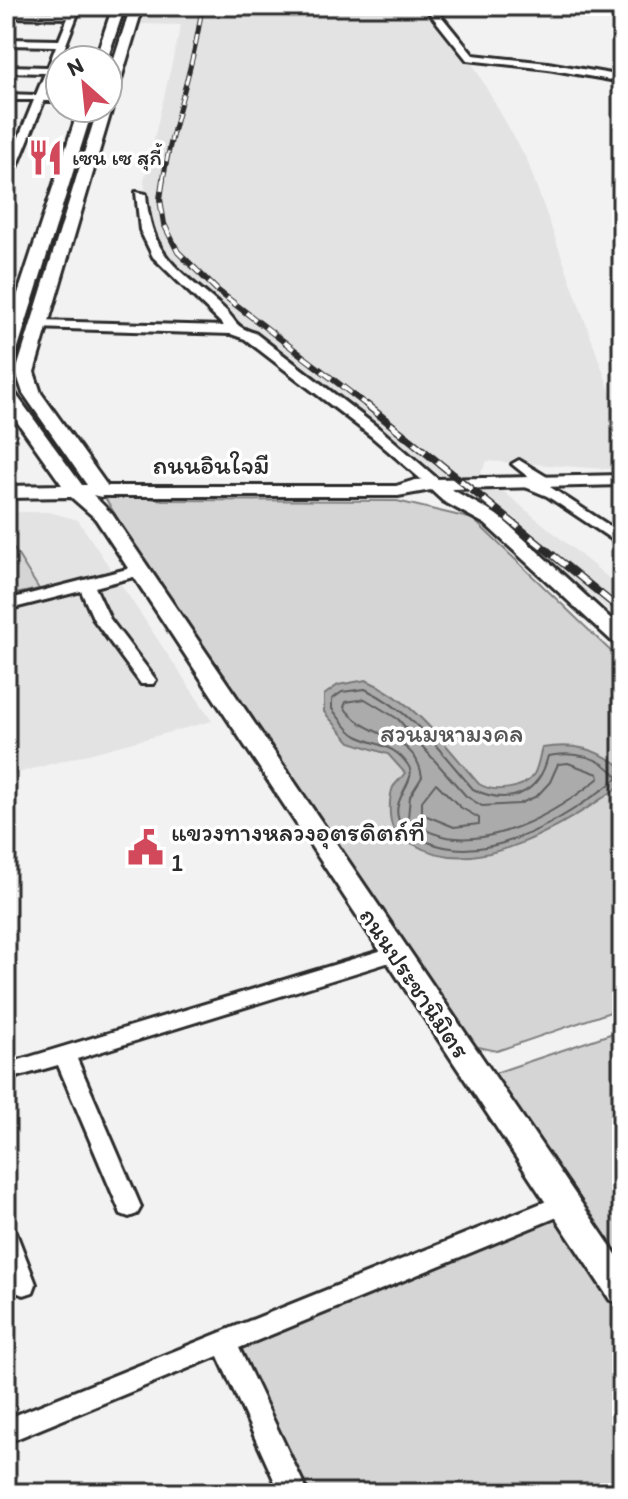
<svg xmlns="http://www.w3.org/2000/svg" width="628" height="1499" font-family="Itim,'Playpen Sans Thai',sans-serif">
	<style>
		.built { fill: #e3e3e3 }
		.green { fill: #d5d5d5; stroke: #808080; stroke-width: 2 }
		.water { fill: #ababab; stroke: #787878; stroke-width: 2 }
		.lines { fill: none; stroke-linecap: round; stroke-linejoin: round }
		.shore { stroke: #5e5e5e; stroke-width: 2 }
		.minor-casing { stroke: #2b2b2b; stroke-width: 6 }
		.tertiary-casing { stroke: #2b2b2b; stroke-width: 6 }
		.secondary-casing { stroke: #2b2b2b; stroke-width: 6 }
		.minor { fill: #fff; fill-rule: evenodd }
		.tertiary { fill: #fff; fill-rule: evenodd }
		.secondary { fill: #fff; fill-rule: evenodd }
		.rail-far2-casing { stroke: #2b2b2b; stroke-width: 5 }
		.rail-far1-casing { stroke: #2b2b2b; stroke-width: 6 }
		.rail-casing { stroke: #2b2b2b; stroke-width: 8 }
		.rail-far2 { stroke: #fff; stroke-width: 3; stroke-dasharray: 10; stroke-linecap: butt }
		.rail-far1 { stroke: #fff; stroke-width: 4; stroke-dasharray: 12; stroke-linecap: butt }
		.rail { stroke: #fff; stroke-width: 5; stroke-dasharray: 15; stroke-linecap: butt }
		.labels { text-anchor: middle; stroke-width: 7; stroke-linejoin: round; paint-order: stroke }
		.far-poi-label { font-size: 22px; fill: #2b2b2b; stroke: #fff; text-anchor: start }
		.street-label { font-size: 26px; fill: #2b2b2b; stroke: #fff }
		.park-label { font-size: 26px; fill: #565656; stroke: #fff }
		.poi-label { font-size: 26px; fill: #2b2b2b; stroke: #fff; text-anchor: start }
	</style>
	<rect width="100%" height="100%" fill="#f2f2f2"/>
	<filter id="ink" filterUnits="userSpaceOnUse"><feTurbulence type="fractalNoise" baseFrequency=".0125" numOctaves="2"/><feDisplacementMap in="SourceGraphic" scale="16" xChannelSelector="R" yChannelSelector="G"/><feConvolveMatrix kernelMatrix="1 2 1 2 8 2 1 2 1" color-interpolation-filters="sRGB"/></filter>
	<g filter="url(#ink)">
		<g class="built">
			<polygon points="144,6 441,8 527,160 622,424 622,470 487,461 481,473 622,589 622,621 546,557 216,304 174,267 151,239 144,181 181,25 139,24"/>
			<polygon points="6,512 49,512 78,520 212,721 6,776"/>
		</g>
		<g class="green">
			<polygon points="101,491 163,500 397,501 473,519 622,662 622,1008 497,1051 455,1042 228,704"/>
			<polygon points="6,536 39,589 6,596"/>
			<polygon points="622,1030 622,1493 294,1493 224,1342 564,1204 480,1078"/>
		</g>
		<path class="water" d="M366,680C415,701 445,745 479,784C493,793 524,790 534,774C538,767 539,757 542,748C574,743 595,748 622,767V785C567,822 479,883 413,844C406,840 398,836 394,830C388,820 389,797 393,787C396,783 402,777 405,773L388,754L350,742L324,712V695L338,685Z"/>
		<g class="lines">
			<g class="shore">
				<path d="M365,689C412,711 440,751 473,789C509,807 539,794 548,756C574,751 602,756 618,778C570,815 491,868 428,842C420,838 408,834 402,826C385,801 420,781 408,765C394,744 377,746 357,736C347,731 339,717 332,709V699L342,692Z"/>
				<path d="M365,699L398,719L466,796L482,806L519,804L537,796L550,782L558,764L568,763L598,774L599,778C551,817 464,867 408,818L410,796L422,777C416,732 366,740 344,707L346,702Z"/>
				<polygon points="436,783 460,807 479,818 479,824 454,827 422,814 422,801"/>
			</g>
			<defs>
				<g id="minor">
					<polygon points="73,6 81,6 46,95 60,95 60,101 44,101 11,182 6,185 6,169 34,100 6,100 6,94 36,95 45,73 6,72 6,66 48,67 56,46 6,45 6,39 59,40 68,18 6,17 6,11 70,12"/>
					<polygon points="424,6 433,6 473,55 548,63 622,76 622,82 548,69 467,60"/>
					<path d="M136,192L146,194C151,258 178,268 222,307C238,321 232,326 255,333L381,430L440,481V487H430L371,436L245,339L231,334L34,328V322L38,321L224,326L153,257L140,230Z"/>
					<polygon points="519,460 552,480 554,483 550,487 622,534 622,546 547,496 518,484 518,478 532,480 512,464"/>
					<polygon points="139,566 147,571 145,574 95,587 110,619 156,680 153,684 141,684 94,620 81,591 6,610 6,600"/>
					<polygon points="396,946 403,948 406,953 403,958 77,1059 141,1207 137,1214 129,1217 121,1214 58,1065 6,1080 6,1064"/>
					<polygon points="564,1194 572,1197 576,1204 572,1211 239,1348 308,1493 280,1493 218,1356 6,1443 6,1419"/>
					<polygon points="6,1227 15,1230 36,1284 33,1292 24,1295 15,1292 6,1269"/>
				</g>
				<polygon id="tertiary" points="622,475 622,485 451,489 499,516 622,629 622,646 615,644 485,524 443,501 431,490 398,496 101,496 92,491 101,486 396,486 415,480 435,479"/>
				<g id="secondary">
					<polygon points="113,6 125,6 107,60 95,60"/>
					<polygon points="131,6 143,6 115,99 108,103 108,78"/>
					<polygon points="108,105 112,108 34,372 41,393 111,491 101,497 93,495 112,514 622,1263 622,1304 610,1300 95,518 71,497 6,498 6,486 62,485 6,406 6,388 12,389 82,485 87,485 23,393 16,372 98,108 108,108"/>
					<polygon points="79,108 93,108 15,357 6,362 6,330"/>
				</g>
			</defs>
			<use href="#minor" class="minor-casing"/>
			<use href="#tertiary" class="tertiary-casing"/>
			<use href="#secondary" class="secondary-casing"/>
			<use href="#minor" class="minor"/>
			<use href="#tertiary" class="tertiary"/>
			<use href="#secondary" class="secondary"/>
			<defs>
				<path id="rail-far2" d="M163,181C172,122 195,65 202,6"/>
				<polyline id="rail-far1" points="163,179 160,199 164,224 178,252 218,291 369,407"/>
				<polyline id="rail" points="367,405 622,611"/>
			</defs>
			<use href="#rail-far2" class="rail-far2-casing"/>
			<use href="#rail-far1" class="rail-far1-casing"/>
			<use href="#rail" class="rail-casing"/>
			<use href="#rail-far2" class="rail-far2"/>
			<use href="#rail-far1" class="rail-far1"/>
			<use href="#rail" class="rail"/>
		</g>
	</g>
	<defs>
		<symbol id="restaurant-bare" viewBox="-9 -9 18 18"><path d="M-5-6h1v4h1v-4h1v4h1v-4h1v5L-1.5 .5V6h-2V.5L-5-1ZM5-6V6H3V1.5H1.5Q1.5-4 5-6Z" fill="#d1495b" stroke="#fff" stroke-width="2.5" paint-order="stroke"/></symbol>
		<symbol id="civic-bare" viewBox="-9 -9 18 18"><path d="M-.6-6.5H3V-4.5H.6V-3L4-1V1h2V6H-6V1h2V-1L-.6-3ZM-1.2 2.5V6h2.4V2.5Z" fill="#d1495b" stroke="#fff" stroke-width="2.5" paint-order="stroke"/></symbol>
	</defs>
	<g fill-rule="evenodd">
		<use href="#restaurant-bare" x="20" y="132" width="51" height="51"/>
		<use href="#civic-bare" x="120" y="822" width="51" height="51"/>
	</g>
	<g class="labels">
		<g class="far-poi-label">
			<text x="72" y="165">เซน เซ สุกี้</text>
		</g>
		<g class="street-label">
			<text x="211" y="474">ถนนอินใจมี</text>
			<text transform="translate(415 983) rotate(56)" y="9">ถนนประชานิมิตร</text>
		</g>
		<g class="park-label">
			<text x="452" y="742">สวนมหามงคล</text>
		</g>
		<g class="poi-label">
			<text x="171" y="841">แขวงทางหลวงอุตรดิตถ์ที่<tspan x="171" dy="30">1</tspan></text>
		</g>
	</g>
	<rect width="628" height="1499" fill="none" stroke="#fff" stroke-width="32"/>
	<rect x="16" y="16" width="596" height="1467" fill="none" stroke="#2b2b2b" stroke-width="3" filter="url(#ink)"/>
	<g transform="translate(84 84) rotate(333)"><circle r="38" fill="#ffffff" stroke="#aaaaaa" stroke-width="2"/>
	<path d="M0-6L14 30L0 20L-14 30Z" fill="#d1495b"/>
	<text y="-12" font-size="22" font-weight="bold" text-anchor="middle" fill="#2b2b2b">N</text>
	</g>
</svg>
